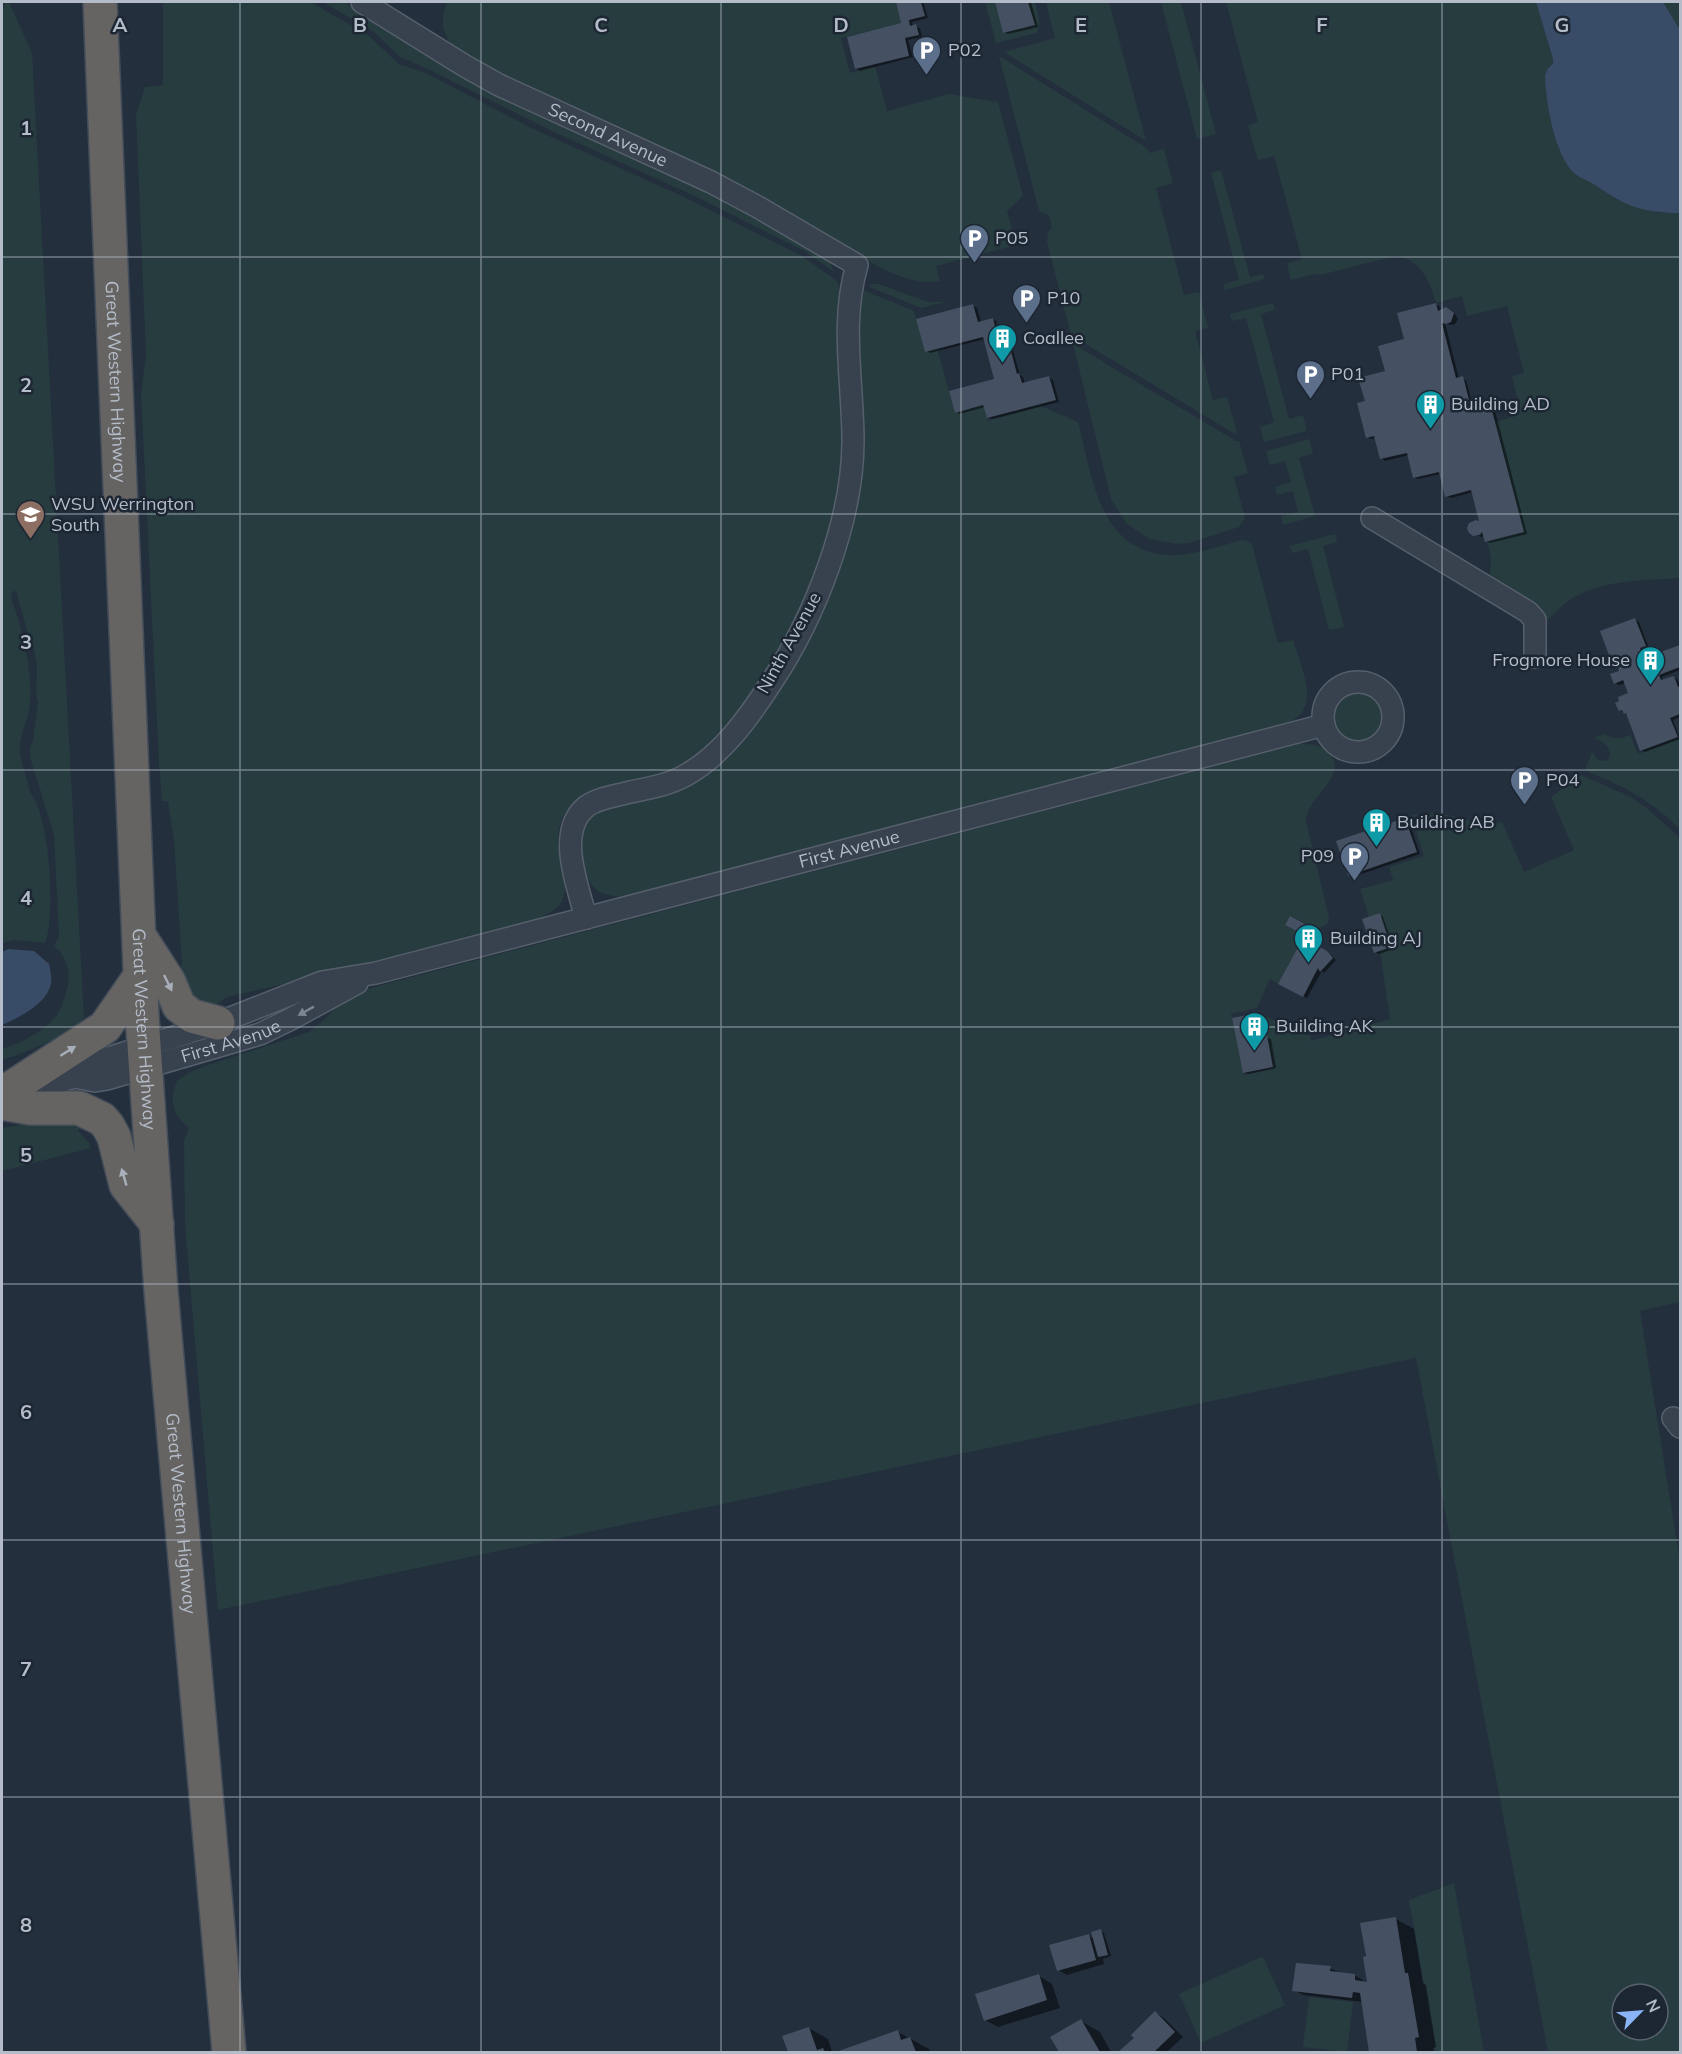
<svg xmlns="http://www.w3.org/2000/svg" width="1682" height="2054" font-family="Mulish,sans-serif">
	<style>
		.green { fill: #263c3f; fill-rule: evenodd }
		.water { fill: #394c67 }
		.shadow { fill: #0007 }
		.building { fill: #455162 }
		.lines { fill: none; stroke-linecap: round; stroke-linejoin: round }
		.minor-casing { stroke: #565f6c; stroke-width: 24 }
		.trunk-casing { stroke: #434c59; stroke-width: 36 }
		.minor { stroke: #38414e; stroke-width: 21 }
		.trunk { stroke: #656462; stroke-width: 33 }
		.oneway { fill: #a8afba }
		.oneway2 { fill: #7c8592 }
		.grid { fill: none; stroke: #b4bcc9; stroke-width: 1.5; stroke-opacity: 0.55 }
		.labels { text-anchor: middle; stroke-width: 5; stroke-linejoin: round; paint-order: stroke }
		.poi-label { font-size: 18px; fill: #b4bcc9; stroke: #1d2633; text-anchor: start }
		.street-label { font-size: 18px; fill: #b4bcc9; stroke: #1d2633 }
		.grid-label { font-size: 20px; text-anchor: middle; font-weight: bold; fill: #b4bcc9; stroke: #1d2633; stroke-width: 5; stroke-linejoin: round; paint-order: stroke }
	</style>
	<rect width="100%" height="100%" fill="#242f3e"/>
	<g class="green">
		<path d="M6,2H9L32,53L84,1019C59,1039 32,1051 2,1060V1049C22,1043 44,1031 57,1015C60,1011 61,1006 63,1002C71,981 72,961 54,946L59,936L54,835L30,757V747L33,741L38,702L36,695L37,667L34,649L30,641L16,591L12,592L11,598C22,627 33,672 30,703C29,718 20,733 20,748C20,764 28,778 30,793C50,814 56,919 45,943L16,940L2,943V10Z"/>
		<path d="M163,2H311L369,36L399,64L428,74L529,127L682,196L802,256L837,281L839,286C839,304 837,323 838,341C840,381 846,422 842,463C833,560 772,694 696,756C683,766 667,774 651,778C626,784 595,783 575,802C536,839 579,877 560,904C554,911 546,915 538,919L328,974L227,997L215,1005L195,1004L179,971L182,963L174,841L168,801H162L159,763L141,393L146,355L136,115L145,87L163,85Z"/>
		<polygon points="323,2 344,2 455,71 699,186 828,258 834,272 806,252 699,198 556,133 430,70 400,57 374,32"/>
		<path d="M447,2H896L901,23L841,38L850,73L875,66L887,111L949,94L998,102L1023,196L1007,211L1015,241L1024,243L936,266L940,281C908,287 874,264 848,249L527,90L457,53L448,40L443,27V15Z"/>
		<path d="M985,2H995L1003,33L1034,25L1028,2H1035C1037,12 1043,24 1036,33L996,43Z"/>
		<polygon points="1046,2 1109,2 1146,141 1004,52 1055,38"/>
		<polygon points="1161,2 1181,2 1216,134 1197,139"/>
		<path d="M1226,2H1536L1553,59C1553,66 1546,69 1545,76L1550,118L1567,164L1579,176L1593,183L1615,199L1660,213H1680V578C1644,581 1597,579 1567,602C1558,609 1551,617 1543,625L1490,577L1491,557L1487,541L1523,532L1495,422L1512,417L1510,404L1518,402L1512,376L1524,373L1507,306L1467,316L1462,296L1436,303C1430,281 1421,259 1395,256L1320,275L1314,274L1291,280L1287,263L1302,259L1274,156L1258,160L1248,126L1258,122Z"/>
		<polygon points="1663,2 1680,2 1680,30"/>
		<polygon points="999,56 1148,149 1149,153 1164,149 1173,183 1156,188 1184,295 1199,292 1208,328 1195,331 1213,400 1227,397 1237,433 1235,434 1071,335 1047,242 1048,232 1052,228 1049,215 1040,212 1038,207"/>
		<polygon points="1221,170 1250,277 1263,274 1265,279 1225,290 1224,284 1239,280 1211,173"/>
		<polygon points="874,284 879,284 928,302 946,302 921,308 872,288 869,285"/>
		<path d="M863,290L914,311L925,351L937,348L955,413L983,405L988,421L1041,406L1078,422C1092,476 1099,552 1169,555C1193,556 1219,546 1242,540L1247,541L1252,544L1278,643L1293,640C1302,672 1324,709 1284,725L621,897C613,896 605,895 598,891C579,877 574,838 589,820C591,817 597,814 600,811L711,768L837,569L861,293Z"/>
		<polygon points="1273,303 1275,310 1261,314 1289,419 1303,415 1307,431 1264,442 1260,427 1274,422 1246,318 1232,321 1230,314"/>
		<polygon points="1073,344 1236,441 1239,441 1248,473 1234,477 1245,518 1239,527 1189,543 1177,544 1149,539 1126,523 1111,499"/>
		<polygon points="1309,439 1313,453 1299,458 1315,516 1283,525 1281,516 1298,512 1293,491 1277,495 1275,487 1291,482 1285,461 1270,465 1266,451"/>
		<polygon points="1335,534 1337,542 1323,546 1344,627 1329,630 1308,549 1292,553 1290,546"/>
		<circle cx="1359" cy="717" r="25"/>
		<path d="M1605,734C1615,740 1620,739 1630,735L1638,754L1680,738V829C1649,799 1625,787 1585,770L1592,752L1598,760L1607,761C1615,751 1605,741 1594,739L1596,737Z"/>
		<path d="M1299,744C1311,744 1322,744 1330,754C1347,773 1314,795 1308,812C1307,813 1306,821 1306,822L1329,917L1328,923L1318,929L1290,916L1285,925L1302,934L1303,938L1278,984L1270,979L1257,1008L1231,1014L1244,1075L1274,1069L1267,1036H1262L1258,1013L1310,1036L1311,1041L1390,1019L1380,951L1391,947L1380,913L1369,917L1360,889L1393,880L1389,867L1424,856L1411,815L1440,813L1487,825L1502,822L1524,872L1574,850L1551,797L1581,775L1631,797L1648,809L1680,838V1302L1640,1311L1680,1562V2052H1548L1416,1358L218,1610L185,1225L184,1141L189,1128C172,1114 169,1101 177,1081L188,1073L205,1066L309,1032L327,1017L340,1000L359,991ZM1622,1994H1658V2030H1622Z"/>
		<polygon points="27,1124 82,1124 78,1131 89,1143 91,1148 2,1171 2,1128"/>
		<polygon points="1454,1883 1484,2052 1436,2052 1409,1900"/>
		<polygon points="1261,1957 1263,1957 1285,2005 1201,2043 1179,1994"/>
		<polygon points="1309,1997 1353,2002 1347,2052 1303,2047"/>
	</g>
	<g class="water">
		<path d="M1536,2H1663L1680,30V213C1646,213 1626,207 1598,187C1591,181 1581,179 1574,173C1554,153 1546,103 1545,76L1547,70L1553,63V59Z"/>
		<path d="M8,949L34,951L49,964C50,969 52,977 51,983C47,1004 20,1017 2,1025V952Z"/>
	</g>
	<g class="shadow">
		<polygon points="897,2 923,2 928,18 912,22 913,27 920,28 922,37 908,40 913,57 860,71 856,68 903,24"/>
		<polygon points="996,2 1031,2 1038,27 1008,34 1004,32"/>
		<polygon points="1436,304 1440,307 1441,312 1446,309 1455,314 1458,319 1455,324 1451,325 1445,323 1459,379 1466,380 1473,405 1489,401 1493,403 1527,534 1490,543 1486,541 1485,535 1482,537 1474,535 1482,524 1473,492 1451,498 1447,496 1441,474 1418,479 1414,477 1409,455 1385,461 1381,458 1376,438 1371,439 1367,437 1366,402 1406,340"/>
		<polygon points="973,306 977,308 981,322 993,319 996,321 1000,335 1006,334 1009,336 1020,375 1023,377 1025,384 1049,378 1053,380 1059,402 992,419 988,417 985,407 960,414 956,412 996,381 985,339 930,353 927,351"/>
		<polygon points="1635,620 1639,622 1649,648 1643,650 1646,659 1680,646 1680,670 1662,677 1663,681 1674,677 1678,680 1680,687 1680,717 1673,720 1680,739 1645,752 1641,750 1628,715 1620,710 1630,694 1626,683 1619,685 1615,683 1621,672 1614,665"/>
		<polygon points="1405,819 1409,822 1420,854 1353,877 1349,875"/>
		<polygon points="1379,914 1383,917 1394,949 1379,954 1375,952"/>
		<polygon points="1291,918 1310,929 1306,935 1287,924"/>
		<polygon points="1304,940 1331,955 1336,960 1324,973 1322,971 1307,998 1280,984"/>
		<polygon points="1258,1014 1261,1016 1265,1037 1271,1039 1276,1068 1248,1074 1244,1072"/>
		<polygon points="1396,1919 1414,1929 1423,1983 1426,1985 1436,2047 1433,2048 1434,2052 1371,2052 1363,2002 1303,1995 1294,1990 1330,1968 1340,1973 1354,1975 1363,1980 1363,1983 1369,1985 1362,1924"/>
		<polygon points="1100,1931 1104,1933 1111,1956 1103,1959 1104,1964 1067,1975 1058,1970 1088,1935 1094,1939"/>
		<polygon points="1039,1976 1052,1984 1060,2008 998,2027 985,2020"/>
		<polygon points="1156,2013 1164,2018 1183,2037 1167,2052 1121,2052 1136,2038"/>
		<polygon points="1081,2021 1100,2032 1111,2052 1060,2052 1052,2037"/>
		<polygon points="809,2028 828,2039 832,2052 789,2052 784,2037"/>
		<polygon points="898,2032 929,2049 930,2052 839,2052"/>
		<polygon points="1287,2051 1306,2052 1287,2052"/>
	</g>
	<g class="building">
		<polygon points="896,2 921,2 925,16 909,20 910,26 916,24 919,35 905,38 909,56 855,69 847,37 901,23"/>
		<polygon points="995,2 1028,2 1035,25 1003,33"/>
		<polygon points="1436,303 1438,311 1446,307 1454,313 1451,322 1446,324 1442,323 1456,378 1463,376 1470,404 1489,399 1524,532 1485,542 1482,532 1480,535 1473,536 1469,533 1467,528 1469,523 1476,520 1479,521 1471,490 1445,497 1439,472 1413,478 1407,453 1380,459 1374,436 1366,438 1357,403 1365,401 1358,378 1385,371 1378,346 1404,339 1397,313"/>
		<polygon points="973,304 978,322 993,318 996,331 990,332 991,336 1006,332 1017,374 1019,373 1022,383 1049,376 1056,400 987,418 983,405 955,413 949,391 994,379 983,337 925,352 916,319"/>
		<polygon points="1635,618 1646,646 1640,648 1644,658 1680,645 1680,667 1659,675 1661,680 1674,676 1678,687 1680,686 1680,714 1670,718 1678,737 1640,751 1626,713 1624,714 1622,710 1619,711 1615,703 1619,701 1618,697 1628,693 1623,680 1614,684 1610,674 1619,671 1617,665 1613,666 1600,631"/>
		<polygon points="1405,818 1417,852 1348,876 1336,841"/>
		<polygon points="1380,913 1391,947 1374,953 1362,919"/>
		<polygon points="1290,916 1307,925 1302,934 1285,925"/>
		<polygon points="1303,938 1327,951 1333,958 1320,972 1318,968 1303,997 1278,984"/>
		<polygon points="1258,1013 1262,1036 1267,1035 1273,1067 1243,1073 1232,1018"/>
		<polygon points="1396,1917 1405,1973 1408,1973 1419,2037 1415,2038 1417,2052 1369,2052 1360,1993 1353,1992 1352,1998 1292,1991 1296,1963 1331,1966 1330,1971 1355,1974 1355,1980 1367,1982 1363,1957 1366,1956 1360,1923"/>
		<polygon points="1101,1929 1108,1955 1098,1957 1091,1932"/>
		<polygon points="1089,1934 1096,1960 1057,1971 1049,1945"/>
		<polygon points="1039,1974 1047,2000 984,2021 975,1994"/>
		<polygon points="1155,2011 1175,2032 1154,2052 1118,2052 1134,2038 1131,2035"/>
		<polygon points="1081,2019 1100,2052 1059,2052 1050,2037"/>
		<polygon points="809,2027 817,2050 823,2048 825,2052 788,2052 782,2036"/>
		<polygon points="898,2030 901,2040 910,2037 916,2052 836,2052"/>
	</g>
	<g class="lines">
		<defs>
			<g id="minor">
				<path id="s1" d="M362,2L465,66L499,85L711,182L758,207L857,265C840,323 853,382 853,441C853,520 815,617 771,683C749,717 722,755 686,775C669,785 649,788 630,792C616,796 598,798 587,806C555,831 578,886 586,918"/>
				<polyline points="1372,518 1528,612 1535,620 1535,657"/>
				<circle cx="1358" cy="717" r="35"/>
				<path id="s2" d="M75,1077L95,1081L107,1079L260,1034L291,1019L357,983"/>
				<path id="s3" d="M19,1093L75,1077L93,1063L218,1023L322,982L376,973L1324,725"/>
				<polyline points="1673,1418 1680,1427"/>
			</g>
			<g id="trunk">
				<path id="s4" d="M100,2L142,1016L161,1291L229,2052"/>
				<polyline points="140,937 169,982 179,1006 192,1016 218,1023"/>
				<polyline points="2,1094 105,1027 141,975"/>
				<polyline points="2,1103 30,1108 79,1108 102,1119 108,1126 114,1137 126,1185 157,1224"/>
			</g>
		</defs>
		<use href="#minor" class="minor-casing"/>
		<use href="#trunk" class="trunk-casing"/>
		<use href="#minor" class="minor"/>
		<use href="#trunk" class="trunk"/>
	</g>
	<defs><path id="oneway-solid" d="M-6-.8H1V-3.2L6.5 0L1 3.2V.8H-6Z" transform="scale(1.5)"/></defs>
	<g class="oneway">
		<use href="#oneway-solid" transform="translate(168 983) rotate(64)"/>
		<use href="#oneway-solid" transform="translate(68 1051) rotate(-32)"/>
		<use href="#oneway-solid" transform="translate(124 1177) rotate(-106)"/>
	</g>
	<use class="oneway2" href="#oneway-solid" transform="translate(306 1011) rotate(151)"/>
	<path class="grid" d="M240,2V2052M481,2V2052M721,2V2052M961,2V2052M1201,2V2052M1442,2V2052M2,257H1680M2,514H1680M2,770H1680M2,1027H1680M2,1284H1680M2,1540H1680M2,1797H1680"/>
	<defs>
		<symbol id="parking-pin" viewBox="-11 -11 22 30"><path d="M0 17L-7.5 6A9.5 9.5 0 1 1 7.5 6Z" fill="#5c6f8a" stroke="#1d2633"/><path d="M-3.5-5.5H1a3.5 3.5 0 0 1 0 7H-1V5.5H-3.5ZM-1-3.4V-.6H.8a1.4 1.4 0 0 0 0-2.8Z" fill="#fff"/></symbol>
		<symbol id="building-pin" viewBox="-11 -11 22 30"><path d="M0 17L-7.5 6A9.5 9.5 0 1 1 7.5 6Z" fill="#0f9aa8" stroke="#1d2633"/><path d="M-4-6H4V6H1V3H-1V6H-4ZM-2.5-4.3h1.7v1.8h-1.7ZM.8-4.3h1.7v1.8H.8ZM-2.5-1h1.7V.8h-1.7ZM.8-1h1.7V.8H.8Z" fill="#fff"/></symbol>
		<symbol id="university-pin" viewBox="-11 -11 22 30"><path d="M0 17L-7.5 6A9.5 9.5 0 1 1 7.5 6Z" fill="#8d6e63" stroke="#1d2633"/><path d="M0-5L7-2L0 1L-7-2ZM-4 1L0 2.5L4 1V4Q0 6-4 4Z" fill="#fff"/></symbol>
	</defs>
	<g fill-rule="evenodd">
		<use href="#parking-pin" x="910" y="34" width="33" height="45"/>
		<use href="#parking-pin" x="958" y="222" width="33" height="45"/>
		<use href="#parking-pin" x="1010" y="282" width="33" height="45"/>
		<use href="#building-pin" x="986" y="322" width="33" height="45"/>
		<use href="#parking-pin" x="1294" y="358" width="33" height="45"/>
		<use href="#building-pin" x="1414" y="388" width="33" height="45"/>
		<use href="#university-pin" x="14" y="498" width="33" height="45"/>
		<use href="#building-pin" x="1634" y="644" width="33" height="45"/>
		<use href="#parking-pin" x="1508" y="764" width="33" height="45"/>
		<use href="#building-pin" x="1360" y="806" width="33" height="45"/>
		<use href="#parking-pin" x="1338" y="840" width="33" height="45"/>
		<use href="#building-pin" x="1292" y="922" width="33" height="45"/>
		<use href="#building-pin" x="1238" y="1010" width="33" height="45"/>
	</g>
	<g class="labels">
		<g class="poi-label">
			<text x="948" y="56">P02</text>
			<text x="995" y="244">P05</text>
			<text x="1047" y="304">P10</text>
			<text x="1023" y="344">Coallee</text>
			<text x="1331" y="380">P01</text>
			<text x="1451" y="410">Building AD</text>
			<text x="51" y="510">WSU Werrington<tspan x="51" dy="21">South</tspan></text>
			<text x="1630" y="666" text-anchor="end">Frogmore House</text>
			<text x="1546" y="786">P04</text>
			<text x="1397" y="828">Building AB</text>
			<text x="1334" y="862" text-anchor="end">P09</text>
			<text x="1330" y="944">Building AJ</text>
			<text x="1276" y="1032">Building AK</text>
		</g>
		<g class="street-label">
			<text dy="6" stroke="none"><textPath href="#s1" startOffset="280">Second Avenue</textPath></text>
			<text dy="6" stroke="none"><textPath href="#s4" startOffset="380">Great Western Highway</textPath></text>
			<text transform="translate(789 643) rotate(-61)" y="6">Ninth Avenue</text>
			<text dy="6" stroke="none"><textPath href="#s3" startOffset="868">First Avenue</textPath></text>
			<text dy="6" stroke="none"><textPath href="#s4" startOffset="1028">Great Western Highway</textPath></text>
			<text dy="6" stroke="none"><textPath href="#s2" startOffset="162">First Avenue</textPath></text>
			<text dy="6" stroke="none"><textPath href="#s4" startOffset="1514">Great Western Highway</textPath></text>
		</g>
	</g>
	<g class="grid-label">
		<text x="120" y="32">A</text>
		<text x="360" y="32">B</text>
		<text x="601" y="32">C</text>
		<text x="841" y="32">D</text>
		<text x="1081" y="32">E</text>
		<text x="1322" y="32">F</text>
		<text x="1562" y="32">G</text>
		<text x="26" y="135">1</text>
		<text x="26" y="392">2</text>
		<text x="26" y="649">3</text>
		<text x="26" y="905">4</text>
		<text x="26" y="1162">5</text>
		<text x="26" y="1419">6</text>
		<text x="26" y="1676">7</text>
		<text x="26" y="1932">8</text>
	</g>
	<rect width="1682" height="2054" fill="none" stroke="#b4bcc9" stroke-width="6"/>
	<g transform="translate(1640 2012) rotate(65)"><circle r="28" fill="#1d2633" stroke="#59626f" stroke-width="1.5"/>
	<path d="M0-4.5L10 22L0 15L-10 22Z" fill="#8ab4f8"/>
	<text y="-9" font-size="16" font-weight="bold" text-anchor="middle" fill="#b4bcc9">N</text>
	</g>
</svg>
